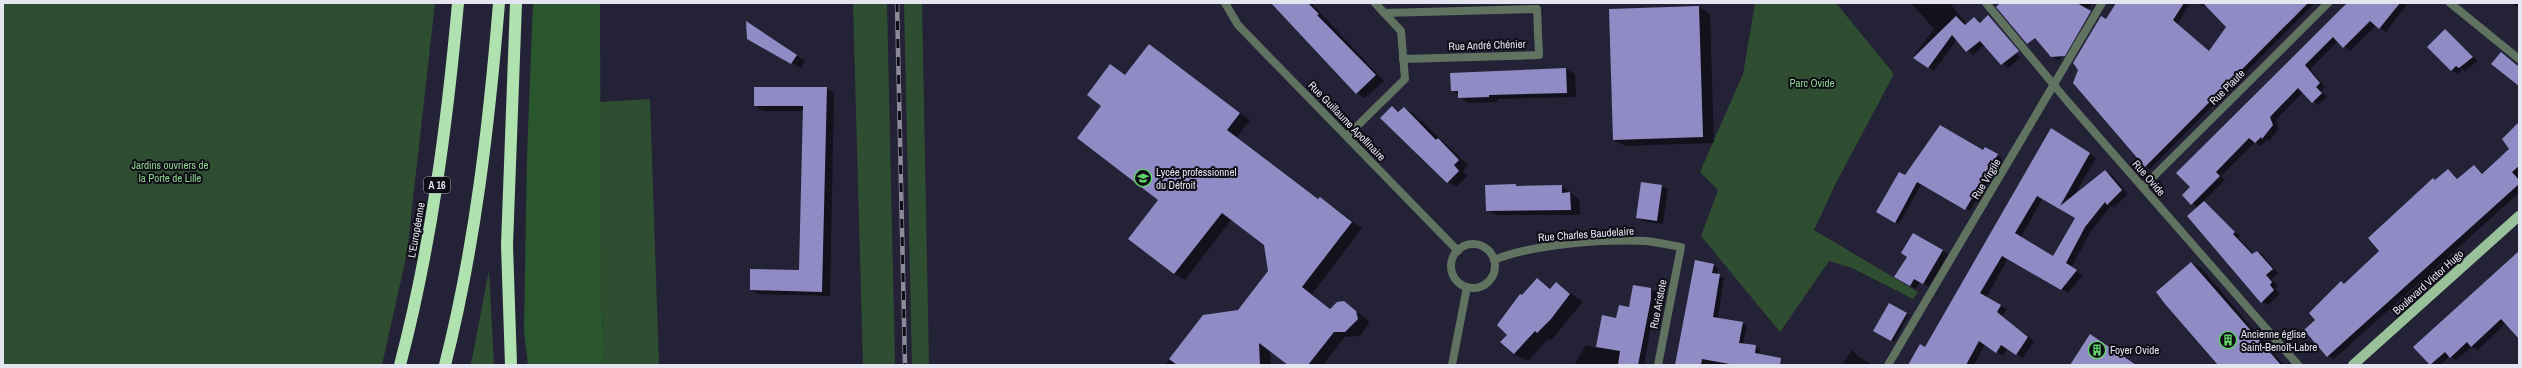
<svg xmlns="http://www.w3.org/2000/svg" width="2522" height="368" font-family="'Archivo Narrow',sans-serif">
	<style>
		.green { fill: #2f4d30 }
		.forest { fill: #29562c }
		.shadow { fill: #0007; fill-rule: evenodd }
		.building { fill: #908bc5; fill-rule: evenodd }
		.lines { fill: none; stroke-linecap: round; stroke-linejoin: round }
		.street { stroke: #607360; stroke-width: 8 }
		.primary { stroke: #99c29a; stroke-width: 10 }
		.highway { stroke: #b0e2b0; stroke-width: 12 }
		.rail-casing { stroke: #8c8b9b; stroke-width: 4.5 }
		.rail { stroke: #0e0d16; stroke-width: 3; stroke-dasharray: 9; stroke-linecap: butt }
		.labels { text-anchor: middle; stroke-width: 4; stroke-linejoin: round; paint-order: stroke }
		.shield { fill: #0e0d16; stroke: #a4a4af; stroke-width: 1 }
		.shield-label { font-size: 10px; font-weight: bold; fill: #e5e4f1 }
		.street-label { font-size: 11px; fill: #e5e4f1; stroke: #0e0d16 }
		.park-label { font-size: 11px; fill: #8ed290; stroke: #0e0d16 }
		.poi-label { font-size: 11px; fill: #e5e4f1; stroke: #0e0d16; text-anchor: start }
	</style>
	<rect width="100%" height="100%" fill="#242236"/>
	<g class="green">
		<polygon points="3,3 435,3 407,253 382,365 3,365"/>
		<polygon points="853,3 887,3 895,365 863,365"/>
		<polygon points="904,3 922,3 929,365 912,365"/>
		<polygon points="1755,3 1836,3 1894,74 1836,183 1814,230 1918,292 1913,299 1852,268 1829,261 1780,332 1701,236 1718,190 1700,172 1743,74"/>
		<polygon points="650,99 659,365 605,365 601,298 600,102"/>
		<polygon points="489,270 494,365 470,365 472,359"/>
	</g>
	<polygon class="forest" points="533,3 600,3 601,298 605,365 528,365 524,331 527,154"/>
	<g class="shadow">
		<polygon points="755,3 790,3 757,4"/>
		<polygon points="1272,3 1311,3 1384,81 1365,98 1356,93"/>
		<polygon points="1911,3 1950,3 1967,25 1975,18 1982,23 1990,24 2020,58 2008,68 1984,45 1973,55 1957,39 1934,71 1913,57 1934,29"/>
		<polygon points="2006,3 2092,3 2059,61 2054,58"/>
		<polygon points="2117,3 2190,3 2178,24 2210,52 2228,27 2207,5 2205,7 2198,3 2315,3 2150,169 2145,166 2074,82"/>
		<polygon points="2347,3 2408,3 2386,32 2376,25 2350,51 2338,41 2310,69 2325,87 2321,90 2327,97 2318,105 2303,92 2276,120 2279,129 2269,141 2267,140 2261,146 2255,142 2221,176 2225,180 2203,202 2240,236 2238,237 2254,254 2257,252 2263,255 2278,273 2271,279 2278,286 2275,288 2280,294 2268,305 2262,302 2198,208 2184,195"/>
		<polygon points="2513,3 2519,3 2519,10"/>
		<polygon points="1699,7 1710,14 1714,143 1625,146 1614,140"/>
		<polygon points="755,28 805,61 801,68 748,39"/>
		<polygon points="2445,30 2478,61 2465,71 2462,69 2458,74 2451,70"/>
		<polygon points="1149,45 1250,120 1237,137 1319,199 1331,205 1362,228 1312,294 1331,309 1344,302 1369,321 1368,325 1360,336 1345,337 1323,365 1290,365 1270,350 1271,365 1165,365 1203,316 1238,311 1270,271 1265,244 1232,219 1185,280 1174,274 1160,200 1103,106 1110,66 1126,76"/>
		<polygon points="1566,69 1575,74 1576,97 1498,99 1498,102 1468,103 1452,90 1505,73 1504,70"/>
		<polygon points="826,88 834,93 830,296 759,294 751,290 800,271 804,111 763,111 755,106"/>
		<polygon points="1392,107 1400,112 1404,108 1413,113 1468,165 1463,171 1467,176 1456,187 1448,182"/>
		<polygon points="2519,123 2519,193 2334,359 2328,356 2316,320 2341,282 2345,284 2380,251 2436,181 2448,170 2459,179 2474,166 2484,174 2511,149"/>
		<path d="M2057,133L2096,158L2074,196L2105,172L2112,175L2128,194L2114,207L2111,206L2091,231L2071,268L2083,275L2068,293L2008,258L1986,298L2007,309L2002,316L2034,341L2023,358L2008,348L2003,356L1985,344L1974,365H1910L1925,349ZM2043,198L2077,218L2054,257L2021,237Z"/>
		<polygon points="1985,149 2002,158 1970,211 1922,183 1899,224 1878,212 1906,176 1984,151"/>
		<polygon points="1486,186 1562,186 1579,199 1580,215 1496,215 1487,210"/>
		<polygon points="1662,186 1668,189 1663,224 1643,221 1637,217"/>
		<polygon points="1913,234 1948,254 1929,287 1920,281 1916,289 1895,277 1908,257"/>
		<polygon points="2519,253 2519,337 2506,323 2478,350 2472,347 2456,360 2450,356 2440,365 2431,365 2414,347"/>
		<polygon points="2192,263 2201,268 2284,365 2220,365"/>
		<polygon points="1713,265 1718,268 1717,275 1724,278 1718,318 1747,325 1743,344 1760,349 1759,355 1766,365 1676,365"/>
		<polygon points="1537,279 1552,289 1556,283 1583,302 1551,340 1548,339 1528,361 1514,354 1508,335 1523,296"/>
		<polygon points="1634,286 1657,292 1644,365 1574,365 1586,345 1596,348 1603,316 1617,319 1630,308"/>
		<polygon points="1889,304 1909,315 1894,342 1874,330"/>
		<polygon points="1852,350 1859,357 1873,365 1842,365"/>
	</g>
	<g class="building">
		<polygon points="1271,3 1308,3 1319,14 1317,15 1376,75 1356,94"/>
		<polygon points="2000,3 2077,3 2091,11 2065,56 2051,57 2035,38 2027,44 1996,7"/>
		<polygon points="2116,3 2184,3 2173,20 2209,51 2226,27 2203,3 2308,3 2145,167 2073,83 2078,70 2073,63 2101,16 2106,19"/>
		<polygon points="2347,3 2400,3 2379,29 2370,21 2343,48 2333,37 2305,65 2320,83 2316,87 2322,93 2312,103 2298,88 2270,117 2273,125 2262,139 2261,137 2255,143 2249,138 2216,172 2220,176 2191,205 2182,195 2190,187 2176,173"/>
		<polygon points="1699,6 1703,137 1613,140 1609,9"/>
		<polygon points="1988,15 2019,51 2001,65 1980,41 1966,52 1952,35 1928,68 1913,58 1956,16 1965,25 1974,17 1980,23"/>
		<polygon points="746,21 797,55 791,64 747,39"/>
		<polygon points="2445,29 2473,57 2459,68 2456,66 2451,71 2427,47"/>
		<polygon points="1149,44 1240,113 1227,130 1318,199 1320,197 1352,222 1302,287 1330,309 1337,302 1344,301 1356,311 1358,319 1345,332 1334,332 1308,365 1288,365 1259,343 1260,365 1177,365 1169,359 1203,315 1238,310 1268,271 1264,245 1222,213 1174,274 1128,239 1158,200 1077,138 1101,106 1087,95 1110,64 1125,75"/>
		<polygon points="2501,52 2519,67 2519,86 2491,64"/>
		<polygon points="1566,68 1567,93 1489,95 1489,97 1458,98 1458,91 1451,91 1450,73"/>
		<polygon points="754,87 827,87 822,292 750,290 750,269 799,270 803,106 754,106"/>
		<polygon points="1392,106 1398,112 1404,107 1436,140 1438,138 1459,160 1454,165 1459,171 1447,183 1380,118"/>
		<polygon points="2519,122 2519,166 2512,172 2519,180 2519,184 2327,357 2304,330 2315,320 2309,313 2341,281 2344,284 2379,251 2368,238 2433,178 2435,180 2448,169 2457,179 2474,165 2482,174 2509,149 2502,139"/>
		<polygon points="1940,125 1983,150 1985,147 1998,154 1965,210 1917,182 1895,223 1876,212 1899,172 1905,175"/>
		<path d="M2051,128L2090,153L2060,206L2105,170L2122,190L2107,205L2105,202L2085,227L2066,263L2077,270L2061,290L2002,256L1980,293L2001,305L1997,312L2028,337L2016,355L2001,345L1996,353L1979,341L1966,365H1908L1920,344L1925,347ZM2037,196L2075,218L2053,256L2015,233Z"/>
		<polygon points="1641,182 1662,185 1657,221 1636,218"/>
		<polygon points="1516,184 1516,186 1562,185 1562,193 1570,192 1571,210 1486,211 1485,185"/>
		<polygon points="2204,201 2235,232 2233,234 2252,254 2257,251 2273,269 2266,275 2272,282 2270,285 2274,290 2261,303 2187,216"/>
		<polygon points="1913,233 1943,250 1923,284 1914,279 1910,286 1894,277 1907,257 1901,253"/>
		<polygon points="2519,251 2519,339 2501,319 2471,347 2467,342 2450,358 2445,352 2430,365 2413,347"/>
		<polygon points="1695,260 1714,264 1712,273 1720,274 1713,317 1743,322 1739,343 1756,345 1755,353 1781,358 1780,365 1735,365 1702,359 1701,365 1675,365"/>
		<polygon points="2191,262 2205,278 2281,365 2218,365 2165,304 2156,292"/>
		<polygon points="1537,278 1550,289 1556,282 1570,294 1551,319 1537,333 1535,331 1514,354 1500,342 1507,335 1497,325 1520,294 1522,295"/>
		<polygon points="1633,285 1651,288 1651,299 1638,365 1618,365 1620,351 1596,347 1602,315 1616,318 1619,305 1629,307"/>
		<polygon points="1889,303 1907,313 1891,341 1873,331"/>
		<polygon points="2090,334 2136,365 2070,365"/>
	</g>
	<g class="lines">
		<g class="street">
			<polyline points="1225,3 1238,25 1458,251"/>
			<polyline points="1986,3 2068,102 2298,365"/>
			<polyline points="2450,3 2519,59"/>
			<polyline points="1384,13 1537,9 1539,55 1403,59"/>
			<polyline points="1347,136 1405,79 1401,31 1375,3"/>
			<polyline points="2143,187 2328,3"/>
			<circle cx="1473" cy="266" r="22"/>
			<path d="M1494,260C1533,244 1603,239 1645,241C1657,242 1670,245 1681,247L1658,365"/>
			<polyline points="1452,365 1467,287"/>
			<polyline points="1888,365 2102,3"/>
		</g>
		<polyline class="primary" points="2353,365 2519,216"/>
		<g class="highway">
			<path d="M400,365C431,247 447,125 458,3"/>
			<path d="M445,365C475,247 489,124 499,3"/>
			<polyline points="511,365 507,245 516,3"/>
		</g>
		<defs>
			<polyline id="rail" points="897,3 905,365"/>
		</defs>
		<use href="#rail" class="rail-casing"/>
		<use href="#rail" class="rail"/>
	</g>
	<defs>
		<symbol id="school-ring" viewBox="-11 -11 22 22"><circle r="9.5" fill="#0e0d16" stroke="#61d46a" stroke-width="1.5"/><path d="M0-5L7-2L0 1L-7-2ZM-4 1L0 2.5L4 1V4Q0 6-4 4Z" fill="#61d46a"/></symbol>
		<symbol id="building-ring" viewBox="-11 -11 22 22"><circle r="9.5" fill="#0e0d16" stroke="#61d46a" stroke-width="1.5"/><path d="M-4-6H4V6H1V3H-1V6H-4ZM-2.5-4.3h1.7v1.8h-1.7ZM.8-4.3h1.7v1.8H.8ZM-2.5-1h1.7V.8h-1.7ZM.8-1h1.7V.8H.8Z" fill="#61d46a"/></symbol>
	</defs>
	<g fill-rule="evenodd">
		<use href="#school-ring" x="1133" y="168" width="20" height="20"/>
		<use href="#building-ring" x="2218" y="330" width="20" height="20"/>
		<use href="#building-ring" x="2087" y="340" width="20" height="20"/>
	</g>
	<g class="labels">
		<rect class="shield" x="424" y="177" width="26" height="16" rx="3"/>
		<g class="shield-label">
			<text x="437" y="189">A 16</text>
		</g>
		<g class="street-label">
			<text transform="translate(1487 45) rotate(-2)" y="4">Rue André Chénier</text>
			<text transform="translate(2227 87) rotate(-45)" y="4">Rue Plaute</text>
			<text transform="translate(1347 121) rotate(46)" y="4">Rue Guillaume Apollinaire</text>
			<text transform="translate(2149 178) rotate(49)" y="4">Rue Ovide</text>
			<text transform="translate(1986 179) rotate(-59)" y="4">Rue Virgile</text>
			<text transform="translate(416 230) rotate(-80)" y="4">L'Européenne</text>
			<text transform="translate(1586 234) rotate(-4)" y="4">Rue Charles Baudelaire</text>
			<text transform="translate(2428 282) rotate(-42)" y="4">Boulevard Victor Hugo</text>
			<text transform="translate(1658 304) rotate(-79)" y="4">Rue Aristote</text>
		</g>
		<g class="park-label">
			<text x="1812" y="87">Parc Ovide</text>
			<text x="170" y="169">Jardins ouvriers de<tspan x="170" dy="13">la Porte de Lille</tspan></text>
		</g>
		<g class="poi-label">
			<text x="1156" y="176">Lycée professionnel<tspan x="1156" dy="13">du Détroit</tspan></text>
			<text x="2241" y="338">Ancienne église<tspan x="2241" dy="13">Saint-Benoît-Labre</tspan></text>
			<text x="2110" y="354">Foyer Ovide</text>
		</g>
	</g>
	<rect width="2522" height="368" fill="none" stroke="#e5e4f1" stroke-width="8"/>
</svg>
